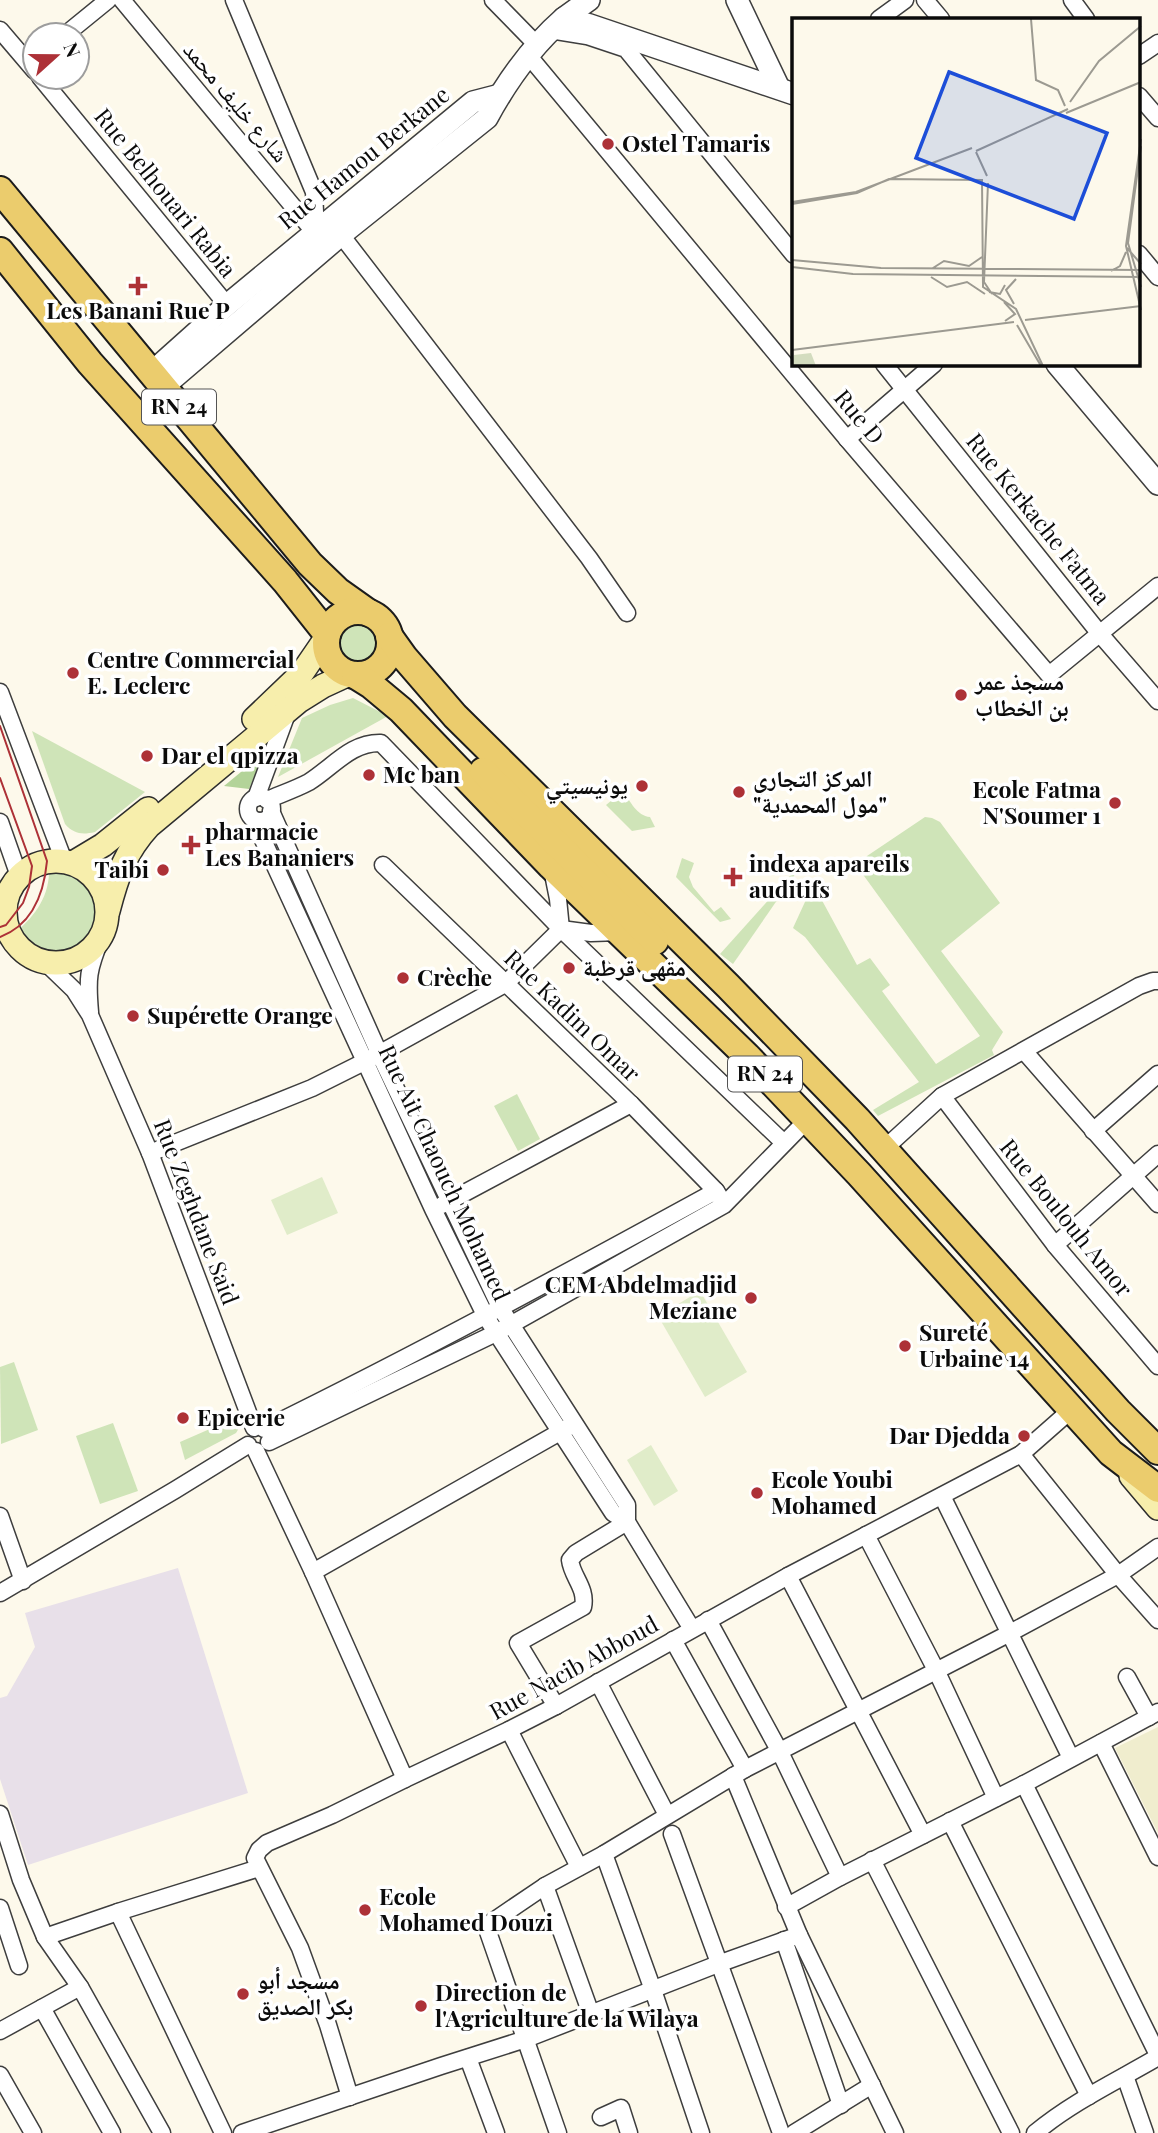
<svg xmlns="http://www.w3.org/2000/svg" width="1158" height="2133" font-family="'Playfair Display','Noto Naskh Arabic',serif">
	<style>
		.industrial { fill: #e8e0e9 }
		.farmland { fill: #f0edce }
		.green { fill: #cfe4b8 }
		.forest { fill: #b3d399 }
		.pitch { fill: #e0ecc9 }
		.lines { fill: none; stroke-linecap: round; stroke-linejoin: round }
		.minor-casing { stroke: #3e3e3e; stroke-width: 19 }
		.tertiary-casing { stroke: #3e3e3e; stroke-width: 24 }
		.secondary-casing { stroke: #2d2d2d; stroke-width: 26 }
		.primary-casing { stroke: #1c1c1c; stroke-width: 30 }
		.minor { stroke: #fff; stroke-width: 16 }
		.tertiary { stroke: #fff; stroke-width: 21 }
		.secondary { stroke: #f7eeac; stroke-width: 23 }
		.primary { stroke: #ebcc6d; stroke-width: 26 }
		.tram { stroke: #ad3137; stroke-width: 2 }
		.poi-dot { fill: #ad3137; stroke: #fff; stroke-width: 2.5 }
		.labels { text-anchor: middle; stroke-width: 7; stroke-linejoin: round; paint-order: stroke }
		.shield { fill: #fff; stroke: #545454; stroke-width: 2 }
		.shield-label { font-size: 21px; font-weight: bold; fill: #0b0b0b }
		.street-label { font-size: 23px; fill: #0b0b0b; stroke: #fff }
		.poi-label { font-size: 23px; font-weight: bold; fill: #0b0b0b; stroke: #fff; text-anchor: start }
		.inset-road { fill: none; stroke: #9c9a91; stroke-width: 2 }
		.view { fill: #1d4ed8; fill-opacity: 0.15; stroke: #1d4ed8; stroke-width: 3.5 }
		.inset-edge { fill: none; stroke: #0b0b0b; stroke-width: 3.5 }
	</style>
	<rect width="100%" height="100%" fill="#fdf9eb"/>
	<polygon class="industrial" points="178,1568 248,1793 28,1865 0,1779 0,1698 7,1696 35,1647 25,1613"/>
	<polygon class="farmland" points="1158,1727 1158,1833 1115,1748"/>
	<g class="green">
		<circle cx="362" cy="642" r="22"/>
		<polygon points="353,698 388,716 278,777 302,718 330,705"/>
		<path d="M32,731L145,792L95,832C82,835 74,834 65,824Z"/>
		<path d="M623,791C630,801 637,816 650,817L655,827L632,831L606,805Z"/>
		<polygon points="925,817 932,818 940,822 1000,903 941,951 1003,1032 992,1050 994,1055 878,1116 873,1110 919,1082 805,937 793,928 810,891 818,893 857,965 870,958 890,985 882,991 936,1064 980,1036 859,869 867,856"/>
		<polygon points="807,857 733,964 720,954"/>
		<polygon points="682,858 694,863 689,877 693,887 714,912 721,907 731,919 720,922 676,877"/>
		<path d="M54,867C149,880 74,1009 16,932C36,915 50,895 49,868Z"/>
		<polygon points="517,1094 540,1139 518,1151 494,1106"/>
		<polygon points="14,1362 38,1430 1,1444 0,1367"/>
		<polygon points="235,1418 239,1428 236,1433 185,1460 180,1442"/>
		<polygon points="113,1423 138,1491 100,1504 76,1436"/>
	</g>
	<polygon class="forest" points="264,753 249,789 224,786"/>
	<g class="pitch">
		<polygon points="322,1177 338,1213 287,1235 271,1200"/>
		<polygon points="700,1291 747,1372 705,1397 658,1316"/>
		<polygon points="651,1445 678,1491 654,1506 627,1460"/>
	</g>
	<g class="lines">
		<defs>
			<g id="minor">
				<polyline points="122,0 315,233"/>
				<polyline points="234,0 314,192 316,232"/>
				<polyline points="493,0 536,44"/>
				<polyline points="925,0 941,19"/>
				<polyline points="1072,0 1086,19"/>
				<polyline points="879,19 905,0"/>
				<polyline points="0,30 35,71"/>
				<polyline points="550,30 587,36 626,49 794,255"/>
				<polyline points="65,35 108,0"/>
				<polyline points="528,55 847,439 1049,675 1158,586"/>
				<polyline points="1139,56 1158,43"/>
				<polyline points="40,77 227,305"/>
				<polyline points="1139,96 1158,118"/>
				<polyline points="335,227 589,558 627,613"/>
				<polyline points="1139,254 1158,277"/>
				<polyline points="884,364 1100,634 1158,701"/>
				<polyline points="847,439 934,364"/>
				<polyline points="0,692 64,861"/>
				<circle cx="260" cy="809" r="12"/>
				<polyline points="256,798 288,711"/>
				<path d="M267,800C281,794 296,789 309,782C333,767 351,742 381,743L561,929L784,1143"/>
				<polyline points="271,811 379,1053 501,1309 627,1505 627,1522 692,1629"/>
				<polyline points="259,821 258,829 433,1209 486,1317 613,1513 627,1522"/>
				<polyline points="0,822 19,876"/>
				<polyline points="383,865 631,1104 716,1191 721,1199"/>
				<polyline points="552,869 558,899 561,929"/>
				<polyline points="561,929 591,933 620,932"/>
				<polyline points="46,963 74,990 90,1015 150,1153 254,1428"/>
				<path d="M90,1012C87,978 88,970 101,938"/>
				<polyline points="1024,1051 1158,1204"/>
				<polyline points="942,1096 1055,1245 1158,1366"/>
				<polyline points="1093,1131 1158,1074"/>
				<polyline points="884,1149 942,1096 1139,986 1153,981 1158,981"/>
				<polyline points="150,1153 312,1088 366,1061 505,984 561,929"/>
				<polyline points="442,1205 631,1104"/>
				<polyline points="1055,1245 1158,1154"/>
				<path d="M264,1429C417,1354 566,1273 716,1191"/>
				<polyline points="269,1442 496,1333 724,1205 808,1119"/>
				<polyline points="256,1451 313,1572 405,1779 509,1730 556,1706 788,1576 1021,1454 1071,1410"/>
				<polyline points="1021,1454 1118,1575 1158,1620"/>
				<polyline points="942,1496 1071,1758"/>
				<polyline points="0,1516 23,1581"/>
				<polyline points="866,1535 936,1670 996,1798"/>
				<polyline points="313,1572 567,1428"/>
				<polyline points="788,1576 923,1835"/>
				<polyline points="0,1593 175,1490 248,1445"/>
				<polyline points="708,1620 780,1752 840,1877"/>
				<polyline points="673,1640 745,1769"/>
				<polyline points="1127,1677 1149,1717"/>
				<polyline points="598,1682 667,1815"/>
				<path d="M556,1706L518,1643L583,1607C587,1588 572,1577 570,1560L576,1553L627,1522"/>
				<polyline points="509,1730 579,1867"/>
				<polyline points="1101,1743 1158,1857"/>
				<polyline points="733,1776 799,1935 895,2133"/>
				<polyline points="1024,1784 1158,2055"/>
				<polyline points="0,1814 21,1880 45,1937 80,1987 162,2133"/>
				<polyline points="950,1821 1089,2096"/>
				<polyline points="672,1834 781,2133"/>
				<polyline points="604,1854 653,1990 701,2133"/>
				<polyline points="872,1860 1011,2133"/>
				<polyline points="545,1886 591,2014"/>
				<polyline points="786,1907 840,1877 1024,1784 1158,1712"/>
				<polyline points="0,1908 19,1966"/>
				<polyline points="118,1912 223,2133"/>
				<polyline points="45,1937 118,1912 259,1868"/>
				<polyline points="784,1940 841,2105"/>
				<polyline points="42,2008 112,2133"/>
				<polyline points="0,2031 80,1987"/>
				<polyline points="468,2058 496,2133"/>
				<polyline points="0,2075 33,2133"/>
				<polyline points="1125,2076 1145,2133"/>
				<polyline points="350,2097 328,2025 300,1948 255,1858 259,1850 267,1843 332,1815 405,1779"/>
				<polyline points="601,2117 621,2108 629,2133"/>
				<polyline points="242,2133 441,2066 526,2039 718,1964 799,1935"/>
				<polyline points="558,2133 486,1926 545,1886 604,1854 745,1769 1010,1633 1118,1575 1158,1547"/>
				<polyline points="794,2133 872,2085"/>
				<path d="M1035,2133C1072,2102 1117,2081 1158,2057"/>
			</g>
			<g id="tertiary">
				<polyline points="737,0 779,88"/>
				<polyline points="564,18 589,0"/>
				<polyline points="1057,364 1158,484"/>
				<polyline points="151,373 227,305 473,102 500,95"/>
				<path d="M163,387L342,234L487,118C507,81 532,46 564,18L590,25L794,94"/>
			</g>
			<g id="secondary">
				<polyline points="254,719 302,673 326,638"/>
				<circle cx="56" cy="912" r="51"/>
				<polyline points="73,863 103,845 148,809"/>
				<path d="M108,911C117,876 125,852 149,826L299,701L323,686L349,674"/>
				<polyline points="1131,1476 1158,1508"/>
			</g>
			<g id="primary">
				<polyline points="0,190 310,564 338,591 369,613"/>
				<polyline points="0,251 90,363 285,581 327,634"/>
				<circle cx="358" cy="643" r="32"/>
				<polyline points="389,636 404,657 455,716 728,986 857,1119 1118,1411 1158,1451"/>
				<polyline points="355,675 371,685 401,710 551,866 747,1056 859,1174 1111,1453 1158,1489"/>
				<polyline points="483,771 655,941"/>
			</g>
		</defs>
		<use href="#minor" class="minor-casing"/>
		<use href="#tertiary" class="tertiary-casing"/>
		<use href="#secondary" class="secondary-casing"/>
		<use href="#primary" class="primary-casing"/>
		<use href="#minor" class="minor"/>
		<use href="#tertiary" class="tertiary"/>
		<use href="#secondary" class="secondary"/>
		<use href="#primary" class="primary"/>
		<g class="tram">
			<path d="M0,726L47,861C44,893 32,925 0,937"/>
			<polyline points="0,778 32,866 29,887 23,903 6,925 0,927"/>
		</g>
	</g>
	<g class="poi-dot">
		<circle cx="608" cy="144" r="7"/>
		<path d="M134.5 275.5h7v7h7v7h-7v7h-7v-7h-7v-7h7z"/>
		<circle cx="73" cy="673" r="7"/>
		<circle cx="961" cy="695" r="7"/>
		<circle cx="147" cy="756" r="7"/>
		<circle cx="369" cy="775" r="7"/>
		<circle cx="642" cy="786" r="7"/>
		<circle cx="739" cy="792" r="7"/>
		<circle cx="1115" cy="803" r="7"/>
		<path d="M187.5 834.5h7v7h7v7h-7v7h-7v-7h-7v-7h7z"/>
		<circle cx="163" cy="870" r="7"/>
		<path d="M729.5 866.5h7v7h7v7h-7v7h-7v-7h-7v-7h7z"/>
		<circle cx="569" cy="968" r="7"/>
		<circle cx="403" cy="978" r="7"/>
		<circle cx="133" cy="1016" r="7"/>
		<circle cx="751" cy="1298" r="7"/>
		<circle cx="905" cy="1346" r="7"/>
		<circle cx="183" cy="1418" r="7"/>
		<circle cx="1024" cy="1436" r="7"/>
		<circle cx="757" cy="1493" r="7"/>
		<circle cx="365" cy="1910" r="7"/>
		<circle cx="243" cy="1994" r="7"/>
		<circle cx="421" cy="2006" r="7"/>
	</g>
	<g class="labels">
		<g class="shield">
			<rect x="142" y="389.5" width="74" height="35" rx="5"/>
			<rect x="728" y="1056.5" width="74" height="35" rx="5"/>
		</g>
		<g class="shield-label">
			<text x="179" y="414">RN 24</text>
			<text x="765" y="1081">RN 24</text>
		</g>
		<g class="street-label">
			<text transform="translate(236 102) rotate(50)" y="8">شارع خليف محمد</text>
			<text transform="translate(364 158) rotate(-39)" y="8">Rue Hamou Berkane</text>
			<text transform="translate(165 193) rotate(51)" y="8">Rue Belhouari Rabia</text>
			<text transform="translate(859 417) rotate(50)" y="8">Rue D</text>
			<text transform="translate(1038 519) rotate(51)" y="8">Rue Kerkache Fatma</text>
			<text transform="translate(572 1016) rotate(44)" y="8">Rue Kadim Omar</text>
			<text transform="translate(444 1173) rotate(65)" y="8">Rue Ait Chaouch Mohamed</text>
			<text transform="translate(196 1212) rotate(69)" y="8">Rue Zeghdane Said</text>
			<text transform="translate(1066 1218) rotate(51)" y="8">Rue Boulouh Amor</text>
			<text transform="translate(574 1668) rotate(-29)" y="8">Rue Nacib Abboud</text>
		</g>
		<g class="poi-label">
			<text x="622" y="152">Ostel Tamaris</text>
			<text x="138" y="319" text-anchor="middle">Les Banani Rue P</text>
			<text x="87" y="668">Centre Commercial<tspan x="87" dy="26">E. Leclerc</tspan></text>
			<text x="975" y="690">مسجذ عمر<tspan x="975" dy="26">بن الخطاب</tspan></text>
			<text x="161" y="764">Dar el qpizza</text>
			<text x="383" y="783">Mc ban</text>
			<text x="753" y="787">المركز التجاري<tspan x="753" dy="26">"مول المحمدية"</tspan></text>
			<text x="628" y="794" text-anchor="end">يونيسيتي</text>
			<text x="1101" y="798" text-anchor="end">Ecole Fatma<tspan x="1101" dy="26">N'Soumer 1</tspan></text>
			<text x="205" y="840">pharmacie<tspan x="205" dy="26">Les Bananiers</tspan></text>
			<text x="749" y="872">indexa apareils<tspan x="749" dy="26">auditifs</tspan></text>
			<text x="149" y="878" text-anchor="end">Taibi</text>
			<text x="583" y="976">مقهى قرطبة</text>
			<text x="417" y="986">Crèche</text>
			<text x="147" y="1024">Supérette Orange</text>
			<text x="737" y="1293" text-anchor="end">CEM Abdelmadjid<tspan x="737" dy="26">Meziane</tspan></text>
			<text x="919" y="1341">Sureté<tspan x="919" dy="26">Urbaine 14</tspan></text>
			<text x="197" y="1426">Epicerie</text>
			<text x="1010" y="1444" text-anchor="end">Dar Djedda</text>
			<text x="771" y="1488">Ecole Youbi<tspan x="771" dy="26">Mohamed</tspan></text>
			<text x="379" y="1905">Ecole<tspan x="379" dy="26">Mohamed Douzi</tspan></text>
			<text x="257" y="1989">مسجد أبو<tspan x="257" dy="26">بكر الصديق</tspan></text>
			<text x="435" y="2001">Direction de<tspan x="435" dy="26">l'Agriculture de la Wilaya</tspan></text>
		</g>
	</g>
	<g transform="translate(792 18)">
		<rect width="348" height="348" fill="#fdf9eb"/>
		<path d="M19,335L24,348H0L2,337Z" fill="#d3dcbf"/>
		<path class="inset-road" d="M239,1L244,62L266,72L273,88M278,84L307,43L349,8M274,95L349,64M349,121L334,228L349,292M349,128L336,225L349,269M184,133L276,91M184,134L195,158M196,165L192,264L200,276M0,184L64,174L180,130M0,186L65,175L97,161L190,162L191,269L224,291L251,348M335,230L349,246M0,242L89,250L349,252M0,249L61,256L349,259M141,250L152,243L177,248L190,239M319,253L328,248L334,234M139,259L155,269L175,264L193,276M197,274L208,276L213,267M212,284L223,296L213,303M222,286L214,272L224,261M233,302L349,288M225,307L249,348M0,332L222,304"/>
		<path class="view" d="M157,54L315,115L282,201L124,140Z"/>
		<rect width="348" height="348" class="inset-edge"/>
	</g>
	<g transform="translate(56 56) rotate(69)"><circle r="33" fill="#ffffff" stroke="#9d9d9d" stroke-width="2"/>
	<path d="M0-5L12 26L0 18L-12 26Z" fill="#ad3137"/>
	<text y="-10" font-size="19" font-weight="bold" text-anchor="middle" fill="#0b0b0b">N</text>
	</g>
</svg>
